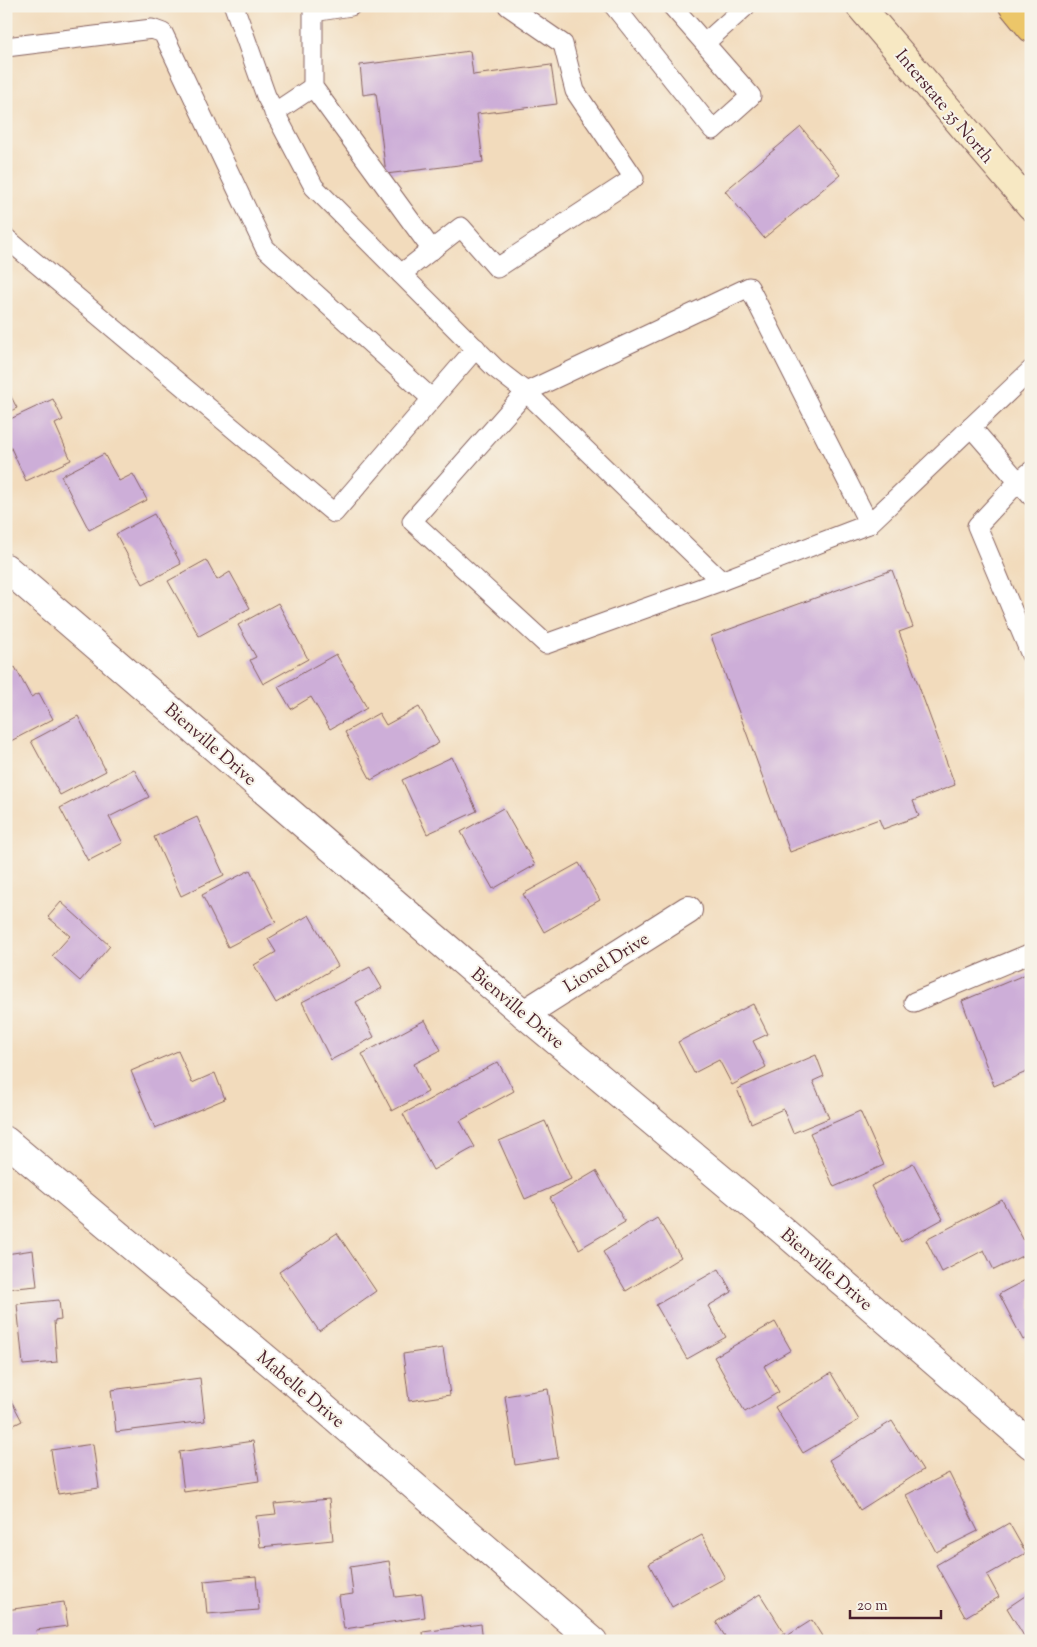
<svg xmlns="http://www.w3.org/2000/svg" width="1037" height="1647" font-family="'Sorts Mill Goudy',serif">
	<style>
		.building { fill: #cdaed8 }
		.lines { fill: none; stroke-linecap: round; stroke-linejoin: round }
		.lane-casing { stroke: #85615e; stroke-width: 21 }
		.street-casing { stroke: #85615e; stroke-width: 30 }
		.secondary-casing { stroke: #85615e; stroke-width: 30 }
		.highway-casing { stroke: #85615e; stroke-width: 30 }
		.lane { stroke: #fff; stroke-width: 19 }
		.street { stroke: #fff; stroke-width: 28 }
		.secondary { stroke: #f7e8c3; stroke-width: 28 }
		.highway { stroke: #ecc669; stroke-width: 28 }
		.labels { text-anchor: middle; stroke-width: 4; stroke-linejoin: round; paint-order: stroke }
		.street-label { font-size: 18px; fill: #4a1f2b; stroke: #f7f3e8 }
	</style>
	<rect width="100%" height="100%" fill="#f7f3e8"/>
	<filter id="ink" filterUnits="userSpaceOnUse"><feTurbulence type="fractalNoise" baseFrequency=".02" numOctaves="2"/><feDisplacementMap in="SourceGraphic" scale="10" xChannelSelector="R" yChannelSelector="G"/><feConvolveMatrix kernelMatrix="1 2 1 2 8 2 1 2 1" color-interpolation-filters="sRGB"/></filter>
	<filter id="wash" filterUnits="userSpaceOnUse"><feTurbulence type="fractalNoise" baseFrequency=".0096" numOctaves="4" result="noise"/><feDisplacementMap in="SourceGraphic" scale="20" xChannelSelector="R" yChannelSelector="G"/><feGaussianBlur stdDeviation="1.12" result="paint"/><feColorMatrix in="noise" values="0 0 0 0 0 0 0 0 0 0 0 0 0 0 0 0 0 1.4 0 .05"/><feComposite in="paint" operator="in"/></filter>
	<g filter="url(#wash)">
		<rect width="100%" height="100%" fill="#f2dbbc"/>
		<g id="blocks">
			<g class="building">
				<polygon points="470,51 473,75 551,65 557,104 477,114 483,162 386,174 376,93 363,95 360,65"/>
				<polygon points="801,127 840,175 764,238 725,191"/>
				<polygon points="6,387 17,408 6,413"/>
				<polygon points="53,399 63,420 55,424 71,460 26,481 6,437 6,421"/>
				<polygon points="104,454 119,481 133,474 147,500 89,530 61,476"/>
				<polygon points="154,514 181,564 143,584 116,534"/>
				<polygon points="206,560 217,580 230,572 250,608 199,636 168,581"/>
				<polygon points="892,570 913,627 899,632 955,785 913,801 919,816 883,829 879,819 790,852 711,636"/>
				<polygon points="278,603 308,659 263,684 250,660 256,657 238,625"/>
				<polygon points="336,654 367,708 330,729 311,697 291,709 278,687"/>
				<polygon points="15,667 31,697 39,693 53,719 7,743 6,672"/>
				<polygon points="419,707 439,743 371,780 345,732 379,713 386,725"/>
				<polygon points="78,716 106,771 60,795 31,741"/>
				<polygon points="452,757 477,811 427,834 402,780"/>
				<polygon points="134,769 149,797 109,817 123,843 88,861 60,808"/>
				<polygon points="503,808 535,865 493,889 461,832"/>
				<polygon points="197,817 224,875 181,896 154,837"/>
				<polygon points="579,863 600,900 544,932 523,894"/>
				<polygon points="250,870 276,922 228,947 202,895"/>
				<polygon points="61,902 110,946 80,981 52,956 70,936 48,917"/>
				<polygon points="309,915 338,966 276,1003 254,965 276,952 268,939"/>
				<polygon points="370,967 382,988 356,1002 374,1037 331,1060 302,1002"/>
				<polygon points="1031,972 1031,1070 994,1086 962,1001"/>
				<polygon points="753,1004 768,1034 753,1041 766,1067 732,1085 719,1060 694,1073 678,1042"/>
				<polygon points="425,1020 441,1050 414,1064 428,1092 392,1111 362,1054"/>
				<polygon points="178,1051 192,1083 215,1073 225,1099 155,1128 131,1071"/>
				<polygon points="816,1055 824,1076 813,1081 829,1118 793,1133 783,1109 751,1123 737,1089"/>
				<polygon points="498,1062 514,1091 460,1121 475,1147 433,1170 403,1114"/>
				<polygon points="860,1111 884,1165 834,1187 810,1133"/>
				<polygon points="545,1121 571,1179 525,1199 499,1141"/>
				<polygon points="913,1163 943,1219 901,1242 871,1186"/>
				<polygon points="596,1171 625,1222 579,1249 550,1198"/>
				<polygon points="1002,1200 1030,1252 994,1270 984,1250 942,1272 926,1240"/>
				<polygon points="657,1218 681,1257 626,1291 603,1252"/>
				<polygon points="337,1233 376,1291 319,1331 279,1272"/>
				<polygon points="33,1250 37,1286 6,1289 6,1254"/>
				<polygon points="719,1269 732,1292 708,1306 726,1337 687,1359 656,1305"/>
				<polygon points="1031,1277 1031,1336 1023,1340 999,1294"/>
				<polygon points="59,1300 61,1320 54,1321 57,1362 23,1365 17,1304"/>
				<polygon points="775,1322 791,1350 764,1366 779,1392 745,1412 714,1357"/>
				<polygon points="443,1348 450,1395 409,1401 403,1354"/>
				<polygon points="831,1373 859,1420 803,1453 775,1407"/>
				<polygon points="200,1378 205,1421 116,1432 111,1390"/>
				<polygon points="548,1389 558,1458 515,1465 505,1396"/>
				<polygon points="6,1391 22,1421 6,1429"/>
				<polygon points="892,1421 923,1470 860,1510 829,1460"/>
				<polygon points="253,1441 259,1481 184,1492 179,1452"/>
				<polygon points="93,1444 99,1488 58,1494 51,1450"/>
				<polygon points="949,1473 978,1531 936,1552 906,1495"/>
				<polygon points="329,1499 333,1540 260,1547 256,1516 276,1514 274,1504"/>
				<polygon points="1009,1523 1026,1553 987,1575 999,1597 965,1617 936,1565"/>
				<polygon points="702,1535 725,1578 672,1607 649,1564"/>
				<polygon points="389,1561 395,1597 422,1594 425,1617 344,1629 339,1596 353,1594 350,1567"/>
				<polygon points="256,1576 259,1610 207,1614 204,1581"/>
				<polygon points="1031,1592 1031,1641 1027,1641 1007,1608"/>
				<polygon points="760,1594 785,1634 774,1641 728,1641 716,1622"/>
				<polygon points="64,1602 68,1626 36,1630 38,1641 6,1641 6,1610"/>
				<polygon points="812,1620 825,1641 779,1641"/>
				<polygon points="481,1624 483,1641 424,1641 423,1632"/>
			</g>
		</g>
	</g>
	<g filter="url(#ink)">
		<use href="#blocks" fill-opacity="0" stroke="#85615e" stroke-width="1"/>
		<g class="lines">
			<defs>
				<g id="lane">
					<polyline points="234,6 266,96 314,187 495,368 526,392 721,581 869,524 1031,370"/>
					<polyline points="351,6 313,12 313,87 432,250"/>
					<polyline points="614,6 713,130 751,96 672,6"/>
					<polyline points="705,43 746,6"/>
					<polyline points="6,47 152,29 163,33 265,248 432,399"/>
					<polyline points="274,113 313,87"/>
					<polyline points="6,238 334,513 476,348"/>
					<polyline points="401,274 461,227 497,268 634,178 575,91 563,44 508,6"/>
					<polyline points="971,427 1031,496"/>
					<polyline points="1031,471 1019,481 977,526 1031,655"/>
					<polyline points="721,581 546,644 412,521 526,392 749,287 869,524"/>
					<polyline points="914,1002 1031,953"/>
				</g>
				<g id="street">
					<polyline points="6,568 524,1014 781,1229 1031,1445"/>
					<polyline points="524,1014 688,910"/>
					<polyline points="6,1141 301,1388 593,1641"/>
				</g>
				<polyline id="secondary" points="860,6 1031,206"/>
				<polyline id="highway" points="1013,6 1031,28"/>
			</defs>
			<use href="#lane" class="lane-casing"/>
			<use href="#street" class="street-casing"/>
			<use href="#secondary" class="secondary-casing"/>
			<use href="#highway" class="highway-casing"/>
			<use href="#lane" class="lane"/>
			<use href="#street" class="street"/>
			<use href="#secondary" class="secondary"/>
			<use href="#highway" class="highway"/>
		</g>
	</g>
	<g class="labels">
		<g class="street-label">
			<text transform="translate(945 106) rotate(50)" y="6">Interstate 35 North</text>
			<text transform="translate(211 744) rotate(41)" y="6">Bienville Drive</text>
			<text transform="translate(606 962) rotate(-32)" y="6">Lionel Drive</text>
			<text transform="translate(518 1008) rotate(40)" y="6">Bienville Drive</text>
			<text transform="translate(827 1269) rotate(41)" y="6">Bienville Drive</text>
			<text transform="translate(301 1389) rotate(40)" y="6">Mabelle Drive</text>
		</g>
	</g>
	<rect width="1037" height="1647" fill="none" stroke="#f7f3e8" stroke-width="25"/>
	<path d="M850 1610v8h91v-8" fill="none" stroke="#4a1f2b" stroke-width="2.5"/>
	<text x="857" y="1610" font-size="15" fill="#4a1f2b" stroke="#f7f3e8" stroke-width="4" paint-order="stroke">20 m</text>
</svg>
